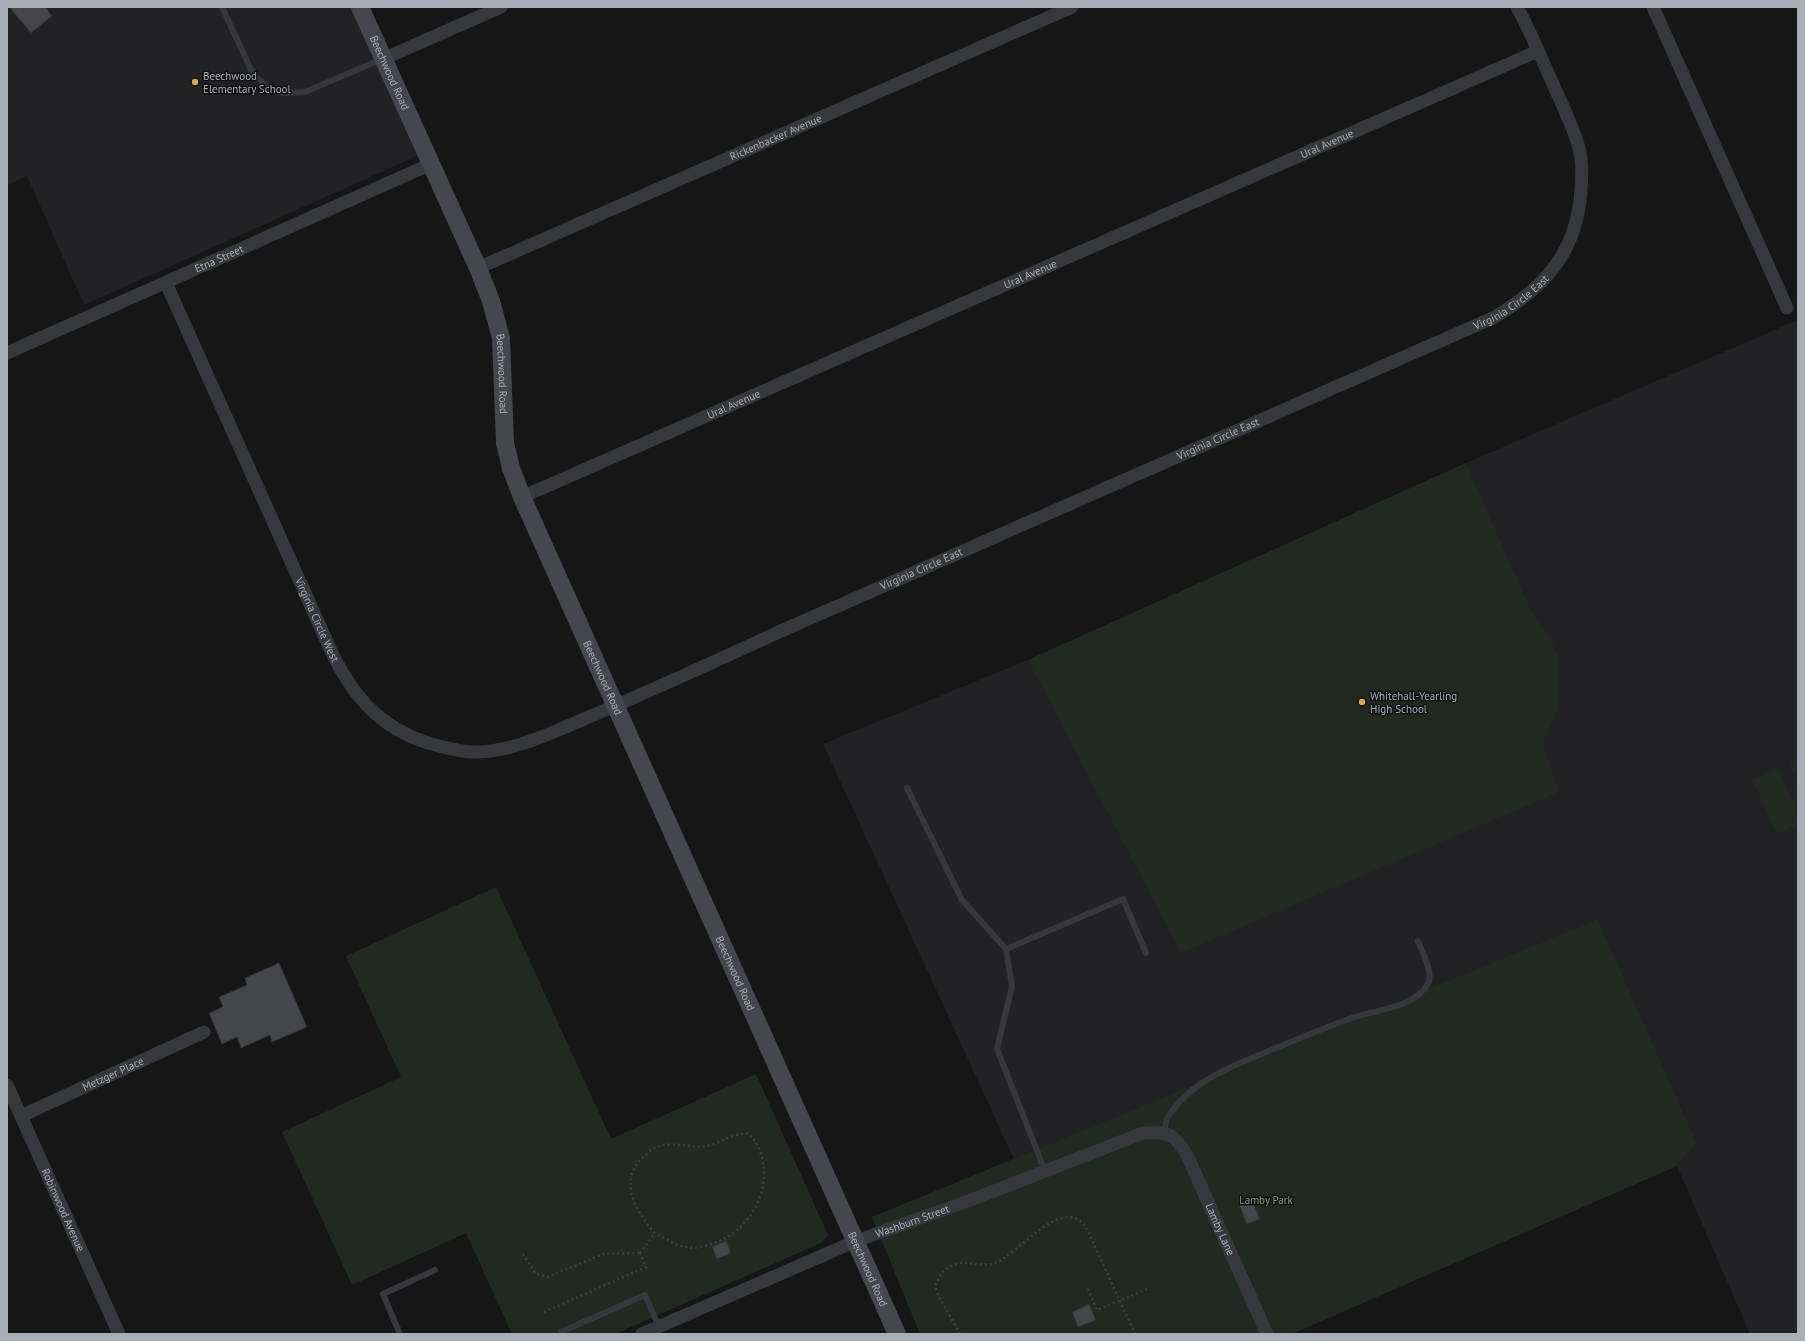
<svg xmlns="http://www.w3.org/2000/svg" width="1805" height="1341" font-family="'PT Sans',sans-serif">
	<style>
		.built { fill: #222224 }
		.green { fill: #222923 }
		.building { fill: #45464a; stroke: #303033 }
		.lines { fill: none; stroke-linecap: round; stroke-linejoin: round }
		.path { stroke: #3d3f43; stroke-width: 2.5; stroke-dasharray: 2 3; stroke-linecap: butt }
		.lane { stroke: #37383c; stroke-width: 6 }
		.street { stroke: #37383c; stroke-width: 13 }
		.secondary { stroke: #46474c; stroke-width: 18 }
		.poi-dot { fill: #dca54a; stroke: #111112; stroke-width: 1.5 }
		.labels { text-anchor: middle; stroke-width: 3; stroke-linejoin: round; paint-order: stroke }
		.street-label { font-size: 11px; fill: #a9aeb6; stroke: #111112 }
		.poi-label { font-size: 11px; fill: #a9aeb6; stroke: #111112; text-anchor: start }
		.park-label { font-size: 11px; fill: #839e83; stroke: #111112 }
	</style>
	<rect width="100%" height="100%" fill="#161617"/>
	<g class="built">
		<polygon points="7,7 351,7 417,156 84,305 27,176 7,185"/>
		<polygon points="1798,320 1798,1334 1750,1334 1677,1166 1697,1143 1598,919 1014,1159 823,744 1028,660 1466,463"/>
	</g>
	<g class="green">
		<polygon points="1466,463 1530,609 1548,634 1559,658 1557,709 1543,744 1559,792 1181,953 1028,660"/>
		<polygon points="1798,759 1798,782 1789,763"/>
		<polygon points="1778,768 1798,813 1798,824 1777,834 1752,780"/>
		<polygon points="496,887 611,1139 756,1074 828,1235 821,1243 615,1334 512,1334 466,1233 352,1285 282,1132 401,1077 346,956"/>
		<polygon points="1598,919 1697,1143 1677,1166 1292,1334 920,1334 872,1217"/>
	</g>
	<g class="building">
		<polygon points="9,7 45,7 52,16 31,33"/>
		<polygon points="279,963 307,1027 272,1042 270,1035 241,1048 237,1037 222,1044 209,1013 223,1007 219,997 247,985 245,978"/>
		<polygon points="1252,1200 1260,1219 1247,1224 1239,1205"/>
		<polygon points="726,1241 731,1253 717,1259 712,1247"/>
		<polygon points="1089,1304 1096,1320 1078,1327 1072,1312"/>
	</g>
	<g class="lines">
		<g class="path">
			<path d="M640,1253L655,1233C637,1213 619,1185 640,1160C645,1155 652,1148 659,1146C674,1142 690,1148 705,1146C721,1144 733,1132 749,1134C782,1170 757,1229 714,1243C705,1246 695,1249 686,1247C676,1246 665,1238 655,1233"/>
			<polyline points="523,1254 535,1273 548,1277 603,1254 640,1253"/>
			<polyline points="1088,1289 1097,1310 1147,1289"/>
			<polyline points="544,1312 646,1267 640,1253"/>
			<path d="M960,1334L937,1293L935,1286L942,1272C948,1268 954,1264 961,1263C973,1262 984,1267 995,1263C1020,1253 1062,1194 1086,1227L1135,1334"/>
		</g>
		<g class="lane">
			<polyline points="222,7 253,74 267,87 283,93 305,92 382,59"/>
			<polyline points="907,788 962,900 1006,949 1012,986 997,1049 1045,1171"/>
			<polyline points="1006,949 1123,899 1146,953"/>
			<path d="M1164,1132C1165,1127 1166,1119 1169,1115C1193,1079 1238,1064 1276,1048C1301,1038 1326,1027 1352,1018C1377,1009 1412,1009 1428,984C1434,973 1422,952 1418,941"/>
			<polyline points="400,1334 383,1294 435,1270"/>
			<polyline points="562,1334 561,1332 645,1295 659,1327"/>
		</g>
		<g class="street">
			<polyline points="1653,7 1787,308"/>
			<polyline points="383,59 501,7"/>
			<path id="s1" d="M478,268L1072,7"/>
			<path id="s2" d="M166,283L332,653C355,700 384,731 435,745C447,748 461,752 473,752C512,753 556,731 591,716C655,689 718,660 781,631C1018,525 1257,422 1495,317C1546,286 1577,252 1581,190C1582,177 1583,161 1579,148C1573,126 1562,105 1553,84C1541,58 1531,32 1517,7"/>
			<path id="s3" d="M7,353L431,164"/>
			<path id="s4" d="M522,497L1538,51"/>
			<path id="s5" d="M7,1085L119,1334"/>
			<path id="s6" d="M21,1116L204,1032"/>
			<path id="s7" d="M642,1334L856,1241L971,1200L1143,1133C1168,1132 1173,1132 1187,1155L1267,1334"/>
		</g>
		<path class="secondary" id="s8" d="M360,7L478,268L491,301L501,338L505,443L511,468L522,497L897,1334"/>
	</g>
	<g class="poi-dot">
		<circle cx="195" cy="82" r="4"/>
		<circle cx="1362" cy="702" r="4"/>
	</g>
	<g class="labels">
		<g class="street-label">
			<text dy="4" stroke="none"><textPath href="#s8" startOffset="72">Beechwood Road</textPath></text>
			<text dy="4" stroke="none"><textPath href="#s1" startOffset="325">Rickenbacker Avenue</textPath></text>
			<text dy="4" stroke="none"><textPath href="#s4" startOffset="879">Ural Avenue</textPath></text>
			<text dy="4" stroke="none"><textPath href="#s3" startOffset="232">Etna Street</textPath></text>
			<text dy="4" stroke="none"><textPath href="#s4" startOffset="555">Ural Avenue</textPath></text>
			<text dy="4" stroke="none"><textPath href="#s2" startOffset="1721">Virginia Circle East</textPath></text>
			<text dy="4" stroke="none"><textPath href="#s8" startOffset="396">Beechwood Road</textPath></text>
			<text dy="4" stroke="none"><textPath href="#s4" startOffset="231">Ural Avenue</textPath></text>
			<text dy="4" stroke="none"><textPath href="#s2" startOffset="1397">Virginia Circle East</textPath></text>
			<text dy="4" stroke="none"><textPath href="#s2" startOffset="1073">Virginia Circle East</textPath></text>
			<text dy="4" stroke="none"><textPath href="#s2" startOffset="369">Virginia Circle West</textPath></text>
			<text dy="4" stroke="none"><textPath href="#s8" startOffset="720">Beechwood Road</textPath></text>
			<text dy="4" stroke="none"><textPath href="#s8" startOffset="1044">Beechwood Road</textPath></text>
			<text dy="4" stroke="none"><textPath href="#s6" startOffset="101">Metzger Place</textPath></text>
			<text dy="4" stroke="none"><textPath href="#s5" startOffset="137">Robinwood Avenue</textPath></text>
			<text dy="4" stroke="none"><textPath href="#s7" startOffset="293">Washburn Street</textPath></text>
			<text dy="4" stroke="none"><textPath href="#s7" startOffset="675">Lamby Lane</textPath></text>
			<text dy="4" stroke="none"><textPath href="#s8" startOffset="1368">Beechwood Road</textPath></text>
		</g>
		<g class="poi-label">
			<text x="203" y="80">Beechwood<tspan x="203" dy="13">Elementary School</tspan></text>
			<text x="1370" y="700">Whitehall-Yearling<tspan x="1370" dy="13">High School</tspan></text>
		</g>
		<g class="park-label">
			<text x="1266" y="1204">Lamby Park</text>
		</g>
	</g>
	<rect width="1805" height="1341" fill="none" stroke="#a9aeb6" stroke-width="16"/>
</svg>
